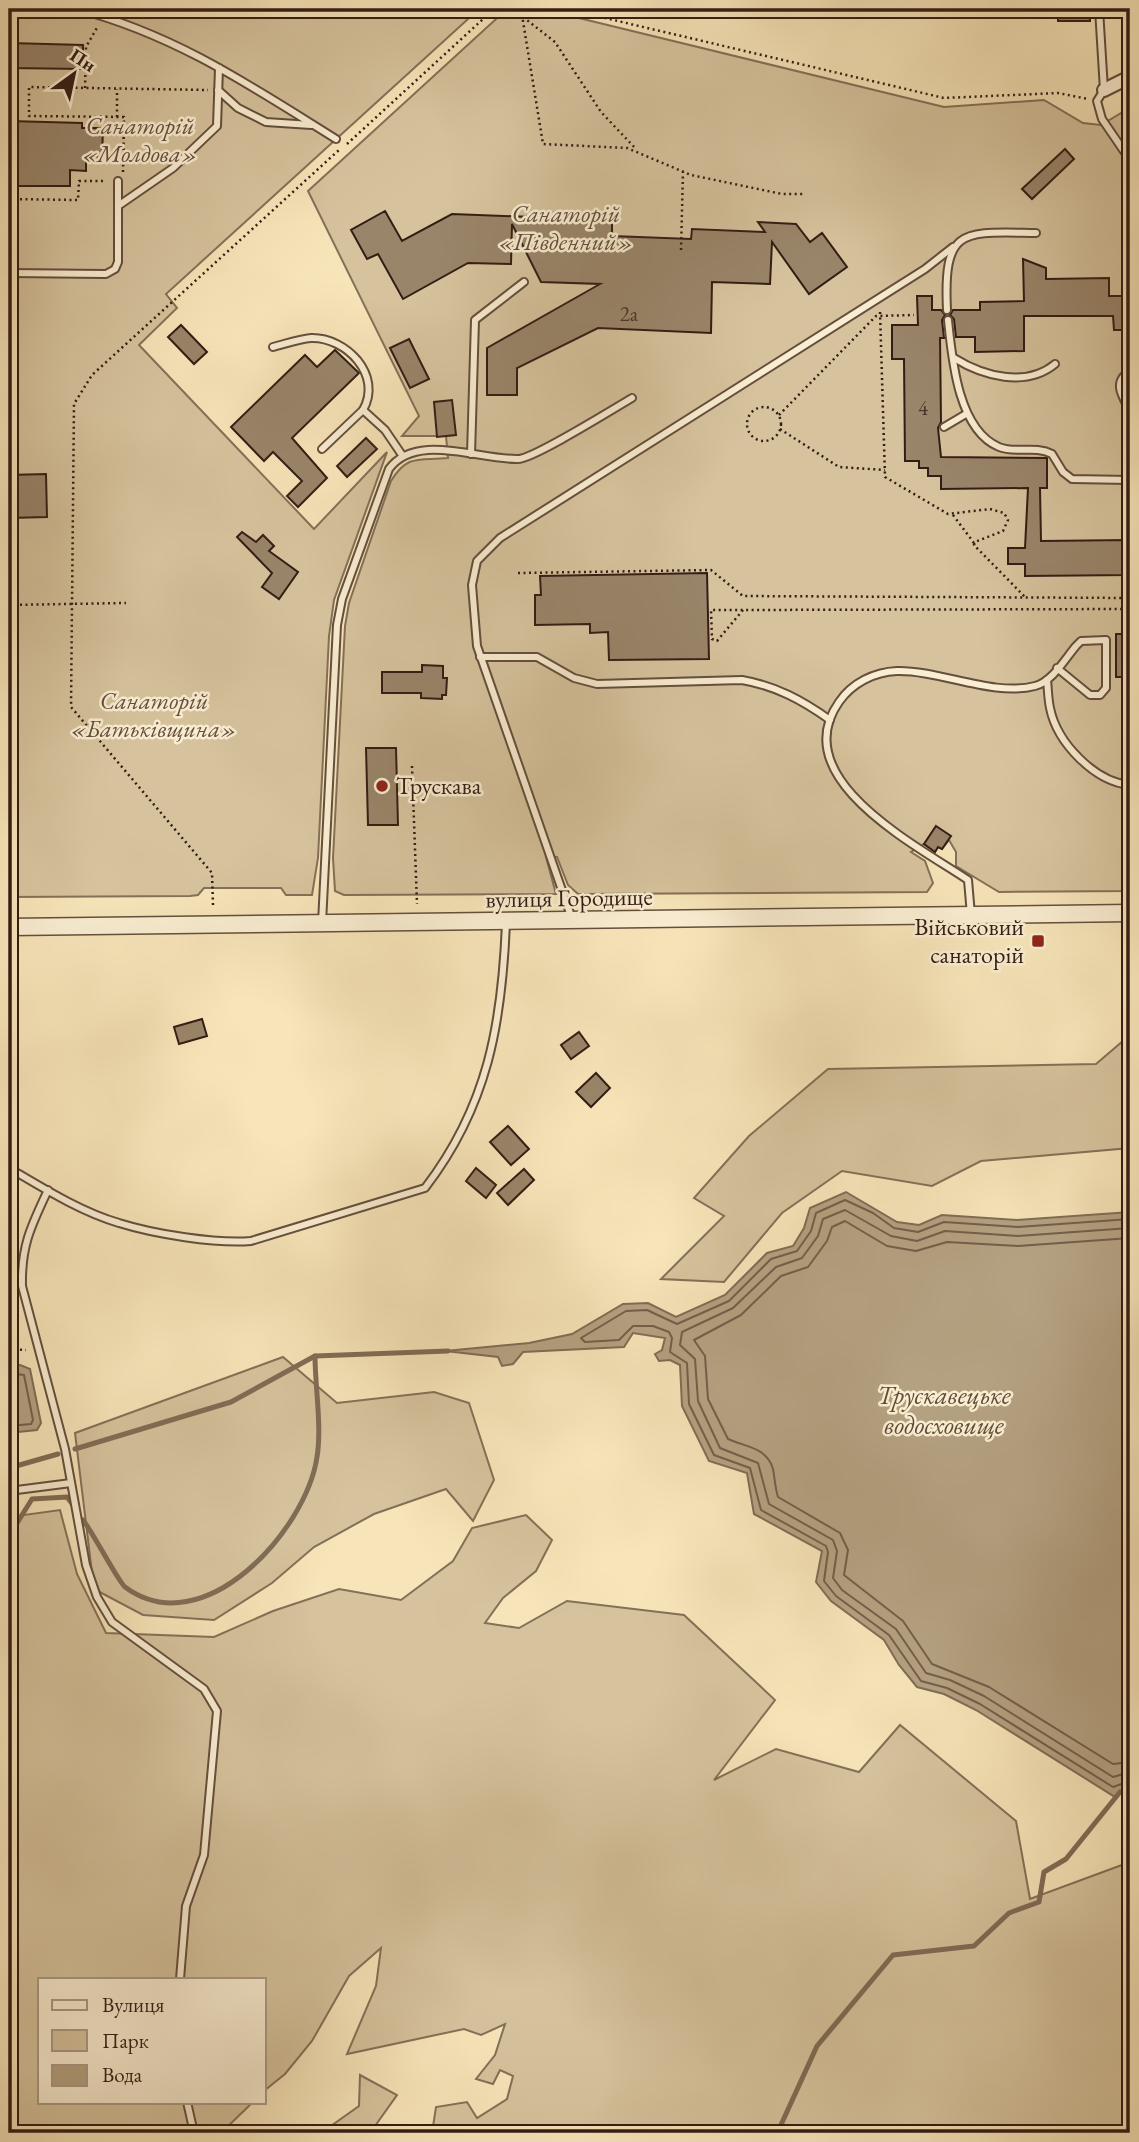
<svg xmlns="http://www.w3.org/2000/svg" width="1139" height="2142" font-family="'EB Garamond',serif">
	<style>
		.green { fill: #d6c39d; stroke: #847058; stroke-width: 2 }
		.water { fill: #b4a181; stroke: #806c55; stroke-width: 2 }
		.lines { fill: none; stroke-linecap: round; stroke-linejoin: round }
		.shore { stroke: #745e4a; stroke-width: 2 }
		.stream { stroke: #806c55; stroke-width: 5 }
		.building { fill: #99856a; stroke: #331c14; stroke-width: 2 }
		.service-casing { stroke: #644e3d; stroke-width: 10 }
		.minor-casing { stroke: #644e3d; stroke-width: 16 }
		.tertiary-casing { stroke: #644e3d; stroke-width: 19 }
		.path { stroke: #331c14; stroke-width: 2.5; stroke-dasharray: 2 3.5; stroke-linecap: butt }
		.service { stroke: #faeed2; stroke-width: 6 }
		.minor { stroke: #faeed2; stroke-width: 12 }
		.tertiary { stroke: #faeed2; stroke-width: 16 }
		.poi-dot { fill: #8f2418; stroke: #faeed2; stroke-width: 2.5 }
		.labels { text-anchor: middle; stroke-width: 5; stroke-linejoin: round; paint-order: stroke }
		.number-label { font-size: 21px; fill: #4c362a }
		.park-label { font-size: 24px; font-style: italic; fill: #644e3d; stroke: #faeed2 }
		.poi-label { font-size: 24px; fill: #331c14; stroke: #faeed2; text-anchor: start }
		.street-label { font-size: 24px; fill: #331c14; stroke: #faeed2 }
		.water-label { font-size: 26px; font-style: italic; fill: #604b3a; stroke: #faeed2 }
	</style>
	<rect width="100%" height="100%" fill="#f7e5b9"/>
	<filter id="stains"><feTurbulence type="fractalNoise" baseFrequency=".00286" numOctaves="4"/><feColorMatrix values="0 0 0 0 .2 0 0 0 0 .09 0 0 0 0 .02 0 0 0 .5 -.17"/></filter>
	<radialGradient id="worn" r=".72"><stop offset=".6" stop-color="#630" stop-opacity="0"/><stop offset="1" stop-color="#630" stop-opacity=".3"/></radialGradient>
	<g class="green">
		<polygon points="9,9 479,9 166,294 177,308 139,345 314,529 387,452 334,600 329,636 318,858 312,895 286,895 281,888 204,888 198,895 190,896 9,897"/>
		<path d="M507,9H542L944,107L1044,100L1083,123L1101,125L1126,110L1130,116V891L999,892L956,866V852L949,840L942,849L938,847L935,852L924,844L911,852L925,861L933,883L927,892L578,894L568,885L557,857H546L556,894L344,895L335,891L333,858L345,626L349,603L391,481C408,453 420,461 448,458L446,436H402L419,416L308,191Z"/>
		<polygon points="1130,1035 1130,1148 981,1161 932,1186 842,1171 782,1213 724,1282 661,1279 724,1216 694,1198 749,1136 828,1069 1096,1064"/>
		<polygon points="283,1357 337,1403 434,1392 469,1403 494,1480 473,1521 446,1489 374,1514 314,1547 272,1583 214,1620 143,1615 94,1589 75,1433"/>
		<polygon points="60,1510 77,1574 106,1633 214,1637 273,1611 339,1589 401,1600 453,1561 472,1528 526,1515 552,1540 536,1571 503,1598 485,1623 519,1628 567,1601 684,1615 775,1700 714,1780 776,1749 859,1772 900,1725 1016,1821 1030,1899 1130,1862 1130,2133 432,2133 436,2107 467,2102 477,2118 507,2099 513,2076 500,2070 493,2084 476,2079 495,2055 505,2024 481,2035 464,2029 347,2054 376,1986 381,1948 349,1976 312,2041 285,2074 264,2091 264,1979 40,1979 40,2102 253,2102 221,2133 9,2133 9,1517"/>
		<polygon points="360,2075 397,2095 370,2133 321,2133 359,2106"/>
	</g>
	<g class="water">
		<polygon points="846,1192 897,1222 919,1225 942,1215 1017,1220 1130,1212 1130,1786 1115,1797 976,1710 944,1694 917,1687 899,1665 884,1640 831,1601 816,1582 822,1551 754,1514 747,1473 709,1461 682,1406 680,1365 670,1360 659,1361 655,1354 662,1350 665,1338 633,1333 624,1347 523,1352 513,1364 502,1366 498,1357 445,1351 529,1343 572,1334 623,1304 648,1303 676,1317 725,1295 767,1253 793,1246 804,1228 810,1208"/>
		<polygon points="20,1365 30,1369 41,1423 37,1430 9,1433 9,1366"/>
	</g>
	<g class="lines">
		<g class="shore">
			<polyline points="1130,1219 1018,1227 944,1222 918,1232 894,1228 873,1213 845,1200 816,1213 811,1231 797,1251 771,1259 729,1301 677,1324 647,1310 626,1311 581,1338 585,1342 619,1340 633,1326 653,1326 669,1332 672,1338 670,1352 687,1363 689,1404 714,1455 750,1468 761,1510 826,1546 828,1552 824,1581 836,1596 889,1635 921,1681 947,1688 980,1704 1113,1787 1130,1781"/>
			<polyline points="1130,1228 1018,1236 945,1231 917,1241 891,1236 845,1210 823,1219 818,1236 802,1258 776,1267 733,1308 682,1332 680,1345 695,1359 698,1401 720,1448 758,1463 769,1504 833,1540 837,1551 833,1578 842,1590 896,1629 926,1673 950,1680 984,1696 1113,1777 1130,1772"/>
			<path d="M1130,1238L1018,1246L947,1242L916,1251L887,1246L845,1221L832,1227L827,1241L808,1267L781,1276L741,1315L694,1340L705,1356L708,1399L728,1439C745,1447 767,1447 773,1469C775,1479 775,1488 778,1497L840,1533L848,1550L844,1575L903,1621L932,1664L989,1687L1113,1764L1130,1762"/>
			<polyline points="9,1373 24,1375 33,1420 31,1424 9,1426"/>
		</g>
		<g class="stream">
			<polyline points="75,1449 231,1402 315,1356 448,1351"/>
			<polyline points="9,1468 58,1454"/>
			<path d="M83,1520C92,1531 119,1583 125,1587C203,1645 306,1531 317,1457C322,1427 315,1386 315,1356"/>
			<polyline points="9,1536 32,1499 67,1497 73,1505"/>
			<polyline points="780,2133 780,2127 817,2046 893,1955 974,1946 1009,1913 1039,1902 1044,1872 1066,1859 1120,1792"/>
		</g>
	</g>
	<g class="building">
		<rect x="1058" y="9" width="32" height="12"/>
		<polygon points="9,43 83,45 83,69 9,68"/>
		<polygon points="9,121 82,123 82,128 103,128 102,157 86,156 86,171 70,170 70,186 9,186"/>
		<polygon points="1065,149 1074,159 1032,199 1022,189"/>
		<polygon points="385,211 402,241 452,214 612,220 612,236 691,239 692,229 765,232 758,222 796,224 810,242 822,233 847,267 809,294 772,242 770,284 712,282 711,333 598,328 517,368 517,395 487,395 487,348 600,284 541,282 512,224 511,264 468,263 403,299 378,254 367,259 351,230"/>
		<polygon points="1023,259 1046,268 1046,279 1109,278 1109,296 1130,296 1130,330 1114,330 1113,316 1024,316 1024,351 975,352 975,337 956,337 954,319 950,315 953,310 980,310 980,302 1024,301"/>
		<polygon points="917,296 932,296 932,310 941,310 945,315 942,320 944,338 940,338 941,422 938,428 941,457 1047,458 1047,488 1040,488 1041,541 1130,540 1130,575 1025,576 1025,564 1008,564 1008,548 1025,548 1028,488 941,489 941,476 928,476 928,468 919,468 919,461 905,461 904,359 892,359 892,325 918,325"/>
		<polygon points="181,325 207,352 194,364 168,337"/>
		<polygon points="409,339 429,379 410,388 390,348"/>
		<polygon points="335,350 359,373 292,438 327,478 298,507 287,496 302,481 273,452 264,461 231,427 305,355 317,367"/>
		<polygon points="452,400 456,435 437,437 434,402"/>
		<polygon points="366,438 377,449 347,477 337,466"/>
		<polygon points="46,474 47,517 9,518 9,475"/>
		<polygon points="242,532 256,542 263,535 274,546 269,551 298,572 279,599 262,587 272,573 237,537"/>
		<polygon points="707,573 709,659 609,660 608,632 590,633 590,624 535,625 535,595 541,595 540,576"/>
		<rect x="1116" y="634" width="14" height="43"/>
		<polygon points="422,665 443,666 443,678 447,678 446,695 442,695 442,699 421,698 421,693 382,693 382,672 422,672"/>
		<polygon points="366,748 396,748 398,825 368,825"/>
		<polygon points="936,826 951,836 942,849 938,847 935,852 924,844"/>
		<polygon points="202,1019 207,1036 179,1044 174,1027"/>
		<polygon points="579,1032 589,1046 571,1059 561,1045"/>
		<polygon points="596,1073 610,1088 591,1107 576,1092"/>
		<polygon points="508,1126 529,1149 511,1165 490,1142"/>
		<polygon points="476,1168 496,1185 486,1198 466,1181"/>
		<polygon points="524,1169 534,1180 508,1205 497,1193"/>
	</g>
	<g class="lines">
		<defs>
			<g id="service">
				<path d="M77,9C176,35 251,86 336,139"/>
				<polyline points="1099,9 1104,90 1097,101 1102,119 1130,160"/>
				<polyline points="218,90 238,108 266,122 311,125"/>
				<polyline points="118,206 173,168 217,126 219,68"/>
				<polyline points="9,273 106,274 115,269 118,262 118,181"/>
				<path d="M947,310C943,226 963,232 1036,233"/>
				<path d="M948,320C952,359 958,430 999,447C1015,454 1035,445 1052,454L1063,472L1072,479L1130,480"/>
				<path d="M273,347C285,344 299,339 311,338C346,337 383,375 363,410"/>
				<path d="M954,358C983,376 1026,388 1055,364"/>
				<path d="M1130,371C1112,382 1122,396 1130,411"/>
				<polyline points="944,427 966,414"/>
				<polyline points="322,449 363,410 385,430 402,455"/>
				<polyline points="471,454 475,320 524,282"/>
				<path d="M480,657H537L574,678L597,684L742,680C776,686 802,700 830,720"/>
				<path d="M1047,680C1048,689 1048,699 1050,708C1057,743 1095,782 1130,785"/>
				<path d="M971,915L968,880C918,846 785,779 839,702C852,683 874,672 897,671C940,670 993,697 1035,686C1052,682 1065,659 1076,646L1081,641L1106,640V688L1100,695H1090L1057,668"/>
				<polyline points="572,919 477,646 472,585 477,561 500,538 925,269 953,247"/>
				<path d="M322,923L337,625L342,599L389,469C416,432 479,460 518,459C533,459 613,409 632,398"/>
				<path d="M9,1168C43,1188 81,1212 119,1223C154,1234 216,1244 251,1241L425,1188C488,1106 502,1023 506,923"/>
				<path d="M48,1190C31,1226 21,1246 22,1286L65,1449L86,1565L97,1597L112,1622L204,1689L217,1711L204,1855L186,1906L180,1979"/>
				<polyline points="9,1491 71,1483"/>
				<polyline points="187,2102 194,2133"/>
			</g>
			<polyline id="minor" points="1104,90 1130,77"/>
			<polyline id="tertiary" points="9,927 1130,913"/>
		</defs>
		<use href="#service" class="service-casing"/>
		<use href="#minor" class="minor-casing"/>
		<use href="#tertiary" class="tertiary-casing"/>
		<g class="path">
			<polyline points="521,9 543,144 627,148 691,175 782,194 803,194"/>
			<polyline points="567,9 944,98 1058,93 1088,99"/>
			<polyline points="523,17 555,42 601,112 636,149"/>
			<polyline points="85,88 86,47 98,26"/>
			<polyline points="117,117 117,89"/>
			<polyline points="347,144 494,9"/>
			<polyline points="123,172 124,117 29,116 29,87 208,90"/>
			<polyline points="9,199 78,200 79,181 105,181"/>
			<polyline points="681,250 683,172"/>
			<polyline points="880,312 885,477 948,514 990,509 1004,513 1008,520 1003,531 975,542 974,545 1026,598"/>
			<circle cx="764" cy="424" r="17"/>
			<polyline points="779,415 876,316 914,315"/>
			<polyline points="780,429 839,467 885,470"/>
			<polyline points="953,515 974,543"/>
			<polyline points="518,573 711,570 743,596 1130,598"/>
			<polyline points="9,605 126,603"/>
			<polyline points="743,610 717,641 712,639 711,610 743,610 1130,609"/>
			<polyline points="412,766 417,904"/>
			<polyline points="213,905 212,873 71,707 74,404 92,375 339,150"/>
			<polyline points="9,1349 26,1350"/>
		</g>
		<use href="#service" class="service"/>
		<use href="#minor" class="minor"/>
		<use href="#tertiary" class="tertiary"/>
	</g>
	<g class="poi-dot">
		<circle cx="382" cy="786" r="7"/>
		<rect x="1031" y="934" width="14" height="14" rx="3.5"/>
	</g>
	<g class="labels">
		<g class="number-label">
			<text x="629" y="321">2а</text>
			<text x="923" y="415">4</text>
		</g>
		<g class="park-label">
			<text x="140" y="134">Санаторій<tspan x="140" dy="28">«Молдова»</tspan></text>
			<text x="566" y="222">Санаторій<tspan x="566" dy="28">«Південний»</tspan></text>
			<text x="154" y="709">Санаторій<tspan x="154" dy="28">«Батьківщина»</tspan></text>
		</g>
		<g class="poi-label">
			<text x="396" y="794">Трускава</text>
			<text x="1024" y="935" text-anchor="end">Військовий<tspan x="1024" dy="28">санаторій</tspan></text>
		</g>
		<g class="street-label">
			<text transform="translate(569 898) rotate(-1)" y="8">вулиця Городище</text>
		</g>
		<g class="water-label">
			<text x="944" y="1404">Трускавецьке<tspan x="944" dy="30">водосховище</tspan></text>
		</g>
	</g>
	<rect width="1139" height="2142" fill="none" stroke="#f7e5b9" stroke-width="35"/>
	<rect x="10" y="10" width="1118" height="2121" fill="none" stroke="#331c14" stroke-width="3.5"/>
	<rect x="18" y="18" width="1104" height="2107" fill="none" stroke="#331c14" stroke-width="2"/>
	<rect x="38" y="1978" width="228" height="126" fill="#faeed2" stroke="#aa9a86" stroke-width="2"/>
	<rect x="52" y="2000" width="35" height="10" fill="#faeed2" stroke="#aa9a86" stroke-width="2"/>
	<text x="102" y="2012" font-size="21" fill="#331c14">Вулиця</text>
	<rect x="52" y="2030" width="35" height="21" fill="#d6c39d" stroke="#aa9a86" stroke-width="2"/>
	<text x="102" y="2048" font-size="21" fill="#331c14">Парк</text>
	<rect x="52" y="2065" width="35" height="21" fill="#b4a181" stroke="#aa9a86" stroke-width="2"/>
	<text x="102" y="2082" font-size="21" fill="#331c14">Вода</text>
	<g transform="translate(74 74) rotate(33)" stroke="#faeed2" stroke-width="5" paint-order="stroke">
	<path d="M0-5L12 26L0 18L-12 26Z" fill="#331c14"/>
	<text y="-10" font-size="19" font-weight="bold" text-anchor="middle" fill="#331c14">Пн</text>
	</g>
	<rect width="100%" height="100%" filter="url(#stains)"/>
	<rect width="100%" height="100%" fill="url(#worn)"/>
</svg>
